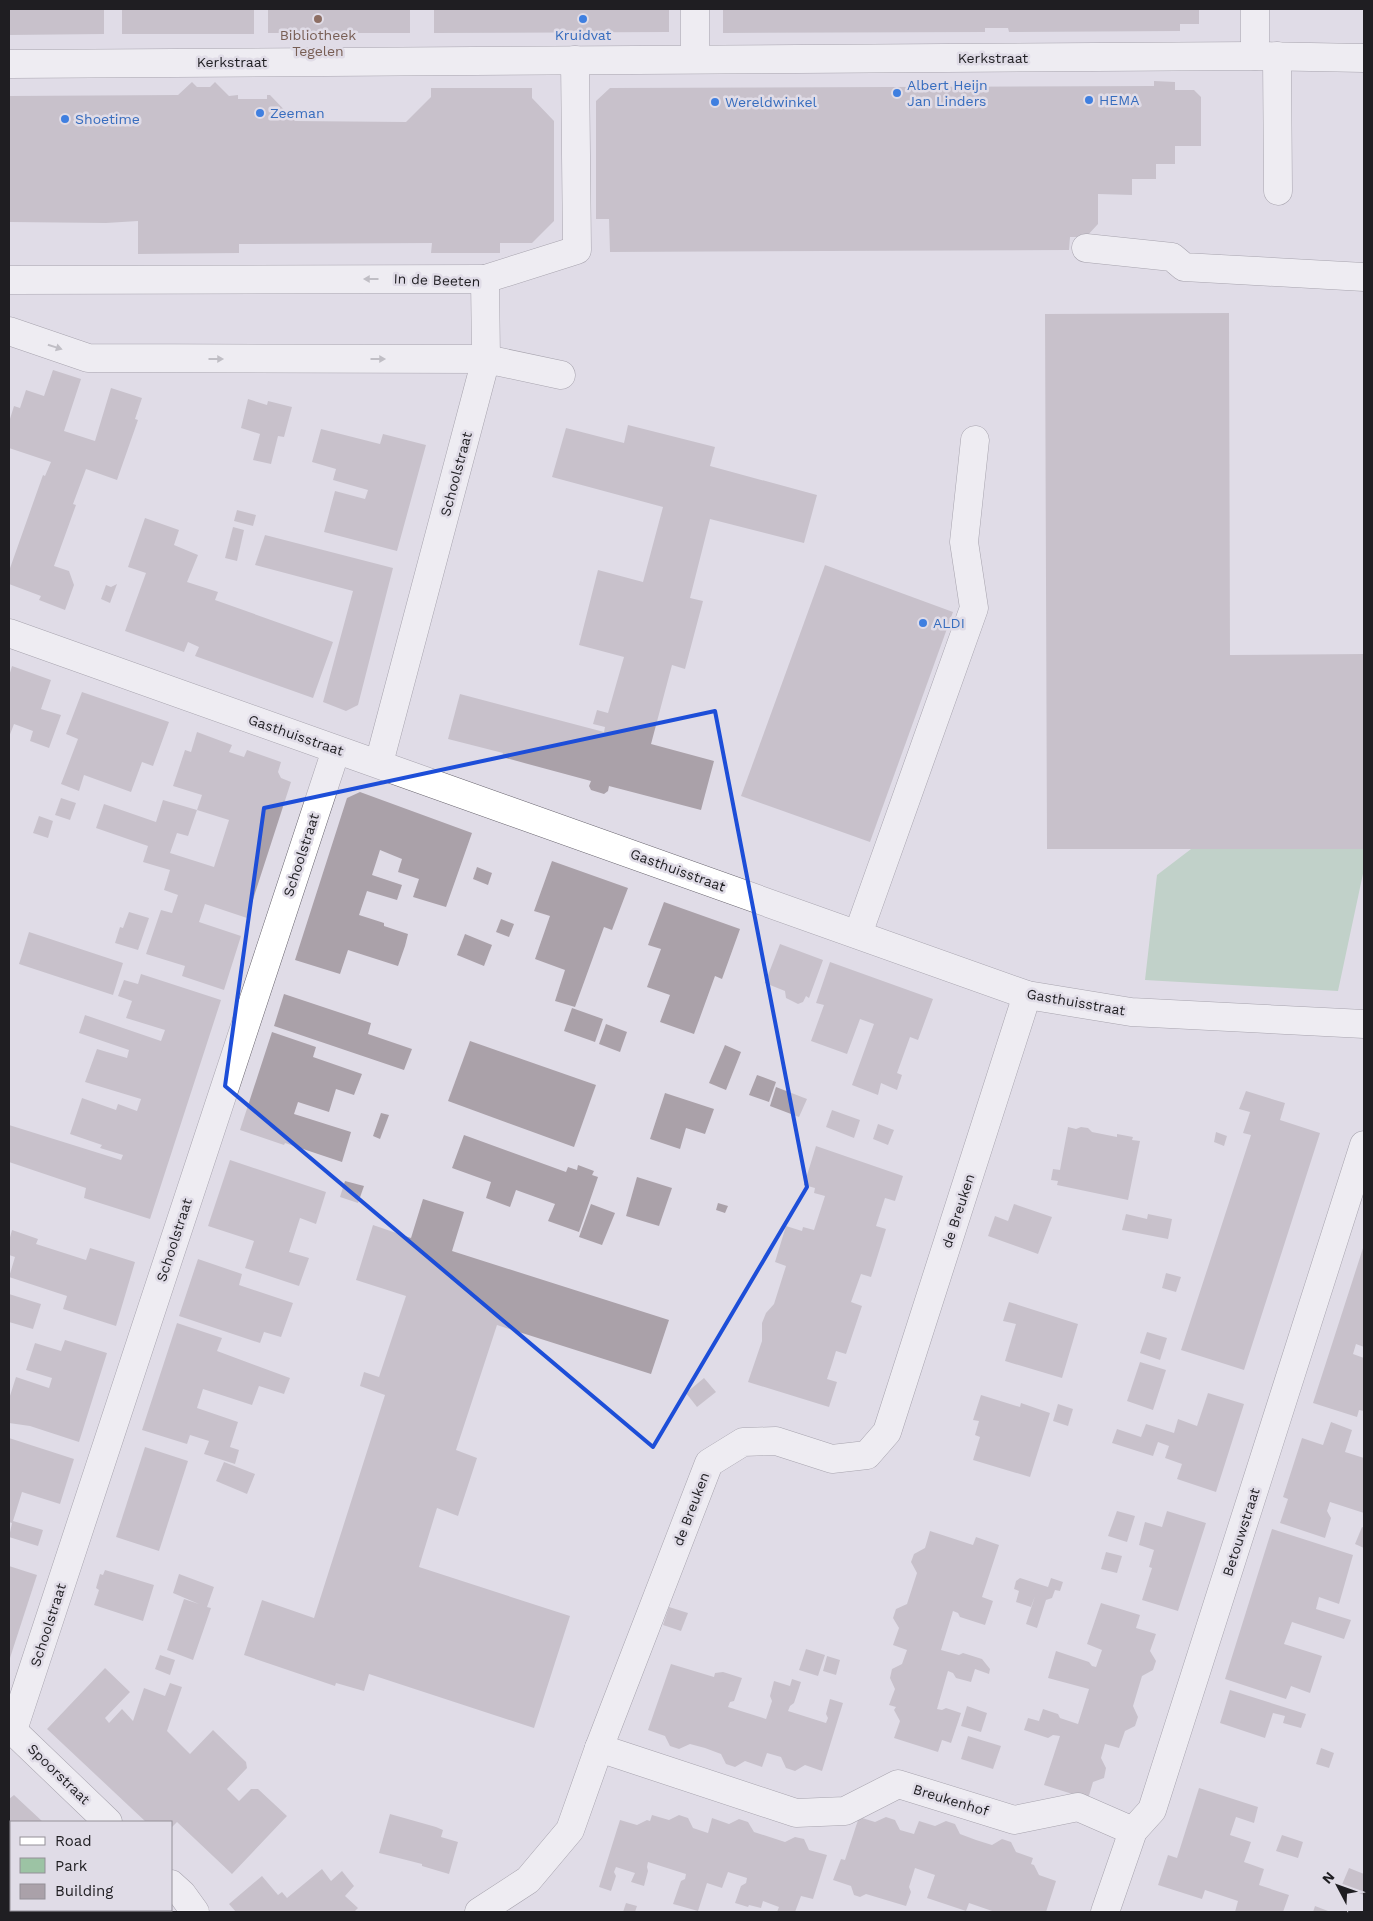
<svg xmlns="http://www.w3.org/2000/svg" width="1373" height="1921" font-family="'Work Sans',sans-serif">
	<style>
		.green { fill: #9cc3a4 }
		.building { fill: #aaa1a9 }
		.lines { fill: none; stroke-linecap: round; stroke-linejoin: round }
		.minor-casing { stroke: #635f69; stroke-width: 29 }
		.minor { stroke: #fff; stroke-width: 28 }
		.oneway { fill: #9a9a9c }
		.marked { fill: none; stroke: #1d4ed8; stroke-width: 4; stroke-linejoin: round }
		.education-dot { fill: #8d6e63; stroke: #e0dce7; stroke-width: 2 }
		.shop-dot { fill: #3f7fe0; stroke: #e0dce7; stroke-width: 2 }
		.labels { text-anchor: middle; stroke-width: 5; stroke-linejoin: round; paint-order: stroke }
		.education-label { font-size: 14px; fill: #785e54; stroke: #e0dce7 }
		.shop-label { font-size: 14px; fill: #366cbe; stroke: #e0dce7; text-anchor: start }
		.street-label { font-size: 14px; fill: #1f1e22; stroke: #e0dce7 }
	</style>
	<rect width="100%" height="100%" fill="#e0dce7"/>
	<polygon class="green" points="1364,703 1364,869 1338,991 1145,980 1157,875 1359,721"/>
	<g class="building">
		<polygon points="9,9 104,9 104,34 9,35"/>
		<rect x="122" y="9" width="132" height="25"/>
		<rect x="268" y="9" width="142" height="24"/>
		<polygon points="434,9 669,9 669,32 434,33"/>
		<polygon points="723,9 1199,9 1199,24 1180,24 1180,31 1009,32 1008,28 985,28 985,32 723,33"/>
		<polygon points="1154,81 1175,82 1175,90 1194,90 1201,97 1201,146 1175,146 1175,164 1156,164 1156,179 1132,179 1132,195 1098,194 1098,224 1086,237 1070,237 1069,250 610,252 609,219 596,219 596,101 610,88 1154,86"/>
		<polygon points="192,82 197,87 210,87 215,82 229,96 238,95 238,99 267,99 267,95 270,95 295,121 406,122 431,97 431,88 532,88 532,98 554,121 554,221 532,243 500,243 500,253 431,253 432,243 239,244 239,253 138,254 138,221 106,223 9,222 9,96 178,95"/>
		<polygon points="1229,313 1230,655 1364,654 1364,849 1047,849 1045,314"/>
		<polygon points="53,370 81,379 64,431 95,441 111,388 142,398 135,419 138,420 117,480 86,469 73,504 76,505 54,566 69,571 74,585 65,610 39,600 41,596 9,584 9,571 43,475 45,476 51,462 9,448 9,422 14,406 20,408 26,390 44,396"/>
		<polygon points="248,399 267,405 268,401 292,407 284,437 278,436 271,464 253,460 260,434 241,428"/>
		<polygon points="628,425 715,447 710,466 817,495 804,543 710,519 690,598 703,601 685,669 672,665 651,744 714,761 701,810 609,786 608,791 604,794 591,790 589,786 591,781 502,757 503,753 448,739 460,694 604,732 605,727 593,724 597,710 608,713 624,657 579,645 598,570 643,582 663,507 552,477 566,428 624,443"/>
		<polygon points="321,429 380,444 383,434 426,445 397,551 324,532 335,491 365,499 368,490 333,480 336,469 312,462"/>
		<polygon points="237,510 256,515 253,526 234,521"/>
		<polygon points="145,518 179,530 174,545 198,555 187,582 218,592 215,600 333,642 313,698 195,656 199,647 188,642 184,652 125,631 146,573 128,567"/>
		<polygon points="233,527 244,530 237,561 225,558"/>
		<polygon points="265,535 393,568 358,705 346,711 323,702 353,591 255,565"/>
		<polygon points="825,565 953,612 870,842 741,796"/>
		<polygon points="117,584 110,603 101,599 106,585 111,587"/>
		<polygon points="12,666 51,680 41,709 61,715 49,748 30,741 33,731 14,724 9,737 9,676"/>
		<polygon points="82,692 169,722 153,766 142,762 131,792 84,775 79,791 61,784 78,739 66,734"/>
		<polygon points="197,732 232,745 229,752 244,757 247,750 281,762 278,772 281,778 291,782 247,918 205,904 199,922 241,936 224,990 182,976 185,966 146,954 161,910 172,913 178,895 164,890 170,870 143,862 148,846 96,828 104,804 156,822 163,800 197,810 188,836 177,833 170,853 214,867 229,820 197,810 202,795 173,786 185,750 191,752"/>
		<polygon points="360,792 472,833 446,907 413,897 419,879 398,872 402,859 380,850 372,875 402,885 397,900 367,891 359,915 384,923 384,926 408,934 405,946 398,966 348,950 340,974 295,960 347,798"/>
		<polygon points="61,798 76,803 70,820 55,815"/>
		<polygon points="39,816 53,821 48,838 33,833"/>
		<polygon points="552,861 628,888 612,930 604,927 575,1007 555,1001 565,970 535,959 550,916 534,911"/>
		<polygon points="477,867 492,873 488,885 473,879"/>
		<polygon points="664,902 740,929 722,979 715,976 694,1034 660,1022 670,995 647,987 661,949 648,945"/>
		<polygon points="129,912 149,918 138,950 115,943 120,927 123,928"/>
		<polygon points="501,919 514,924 509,937 496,932"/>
		<polygon points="29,932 123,963 113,995 19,964"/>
		<polygon points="465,934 492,945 484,966 457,955"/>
		<polygon points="780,944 823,960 809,998 806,996 803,1002 798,1004 786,998 785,991 765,983"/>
		<polygon points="830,962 933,999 918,1040 910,1037 897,1073 902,1075 897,1090 881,1083 878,1095 852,1085 874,1024 860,1019 847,1054 811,1041 824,1005 816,1003"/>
		<polygon points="141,974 221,1000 150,1219 84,1198 86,1188 9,1162 9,1125 121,1160 123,1155 100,1148 102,1145 70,1134 82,1098 116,1110 118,1104 137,1111 141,1099 85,1082 97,1049 127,1058 129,1050 79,1033 85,1015 161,1041 165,1030 126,1018 132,1001 118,996 124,980 138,984"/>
		<polygon points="284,994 371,1023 368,1034 412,1049 404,1070 274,1026"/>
		<polygon points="572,1008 603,1019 595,1042 564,1031"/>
		<polygon points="606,1024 627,1032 620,1052 599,1044"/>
		<polygon points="272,1032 316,1047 313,1057 362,1074 354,1095 336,1089 329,1112 298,1102 294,1114 351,1132 342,1162 285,1143 284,1145 240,1130"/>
		<polygon points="470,1041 596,1085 574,1147 448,1101"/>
		<polygon points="725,1045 741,1052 726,1090 709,1083"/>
		<polygon points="757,1075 776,1082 769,1102 749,1095"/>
		<polygon points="776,1087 807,1099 799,1117 770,1106"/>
		<polygon points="1246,1091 1285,1103 1280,1120 1320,1133 1244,1370 1181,1350 1251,1135 1243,1133 1250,1112 1239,1109"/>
		<polygon points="665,1093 714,1109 705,1134 686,1128 680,1149 650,1139"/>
		<polygon points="832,1110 860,1120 854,1138 826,1127"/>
		<polygon points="381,1113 389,1115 380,1139 373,1136"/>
		<polygon points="878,1124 894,1130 888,1145 873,1139"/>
		<polygon points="1068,1127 1076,1129 1081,1127 1088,1128 1092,1132 1117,1137 1117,1134 1133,1137 1132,1140 1140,1141 1128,1200 1057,1185 1058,1181 1051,1180 1053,1169 1060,1170"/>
		<polygon points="1216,1132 1227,1136 1224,1146 1214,1142"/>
		<polygon points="464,1135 566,1172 568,1167 577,1170 578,1165 594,1171 592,1175 598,1177 579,1232 548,1221 555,1204 516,1190 510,1207 486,1198 491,1182 452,1168"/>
		<polygon points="816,1146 903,1176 895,1201 885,1198 876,1226 886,1229 871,1277 861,1274 851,1302 862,1306 846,1354 836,1351 832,1364 827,1379 837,1382 829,1407 748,1382 762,1341 762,1323 766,1313 774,1304 786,1266 775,1262 786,1226 802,1231 803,1227 814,1230 825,1196 814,1193 815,1188 804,1185"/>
		<polygon points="230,1160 326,1192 316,1224 300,1218 289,1252 309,1258 299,1286 245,1268 254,1241 208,1226"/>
		<polygon points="637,1177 672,1188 659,1226 626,1216"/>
		<polygon points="345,1181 364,1186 358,1203 340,1197"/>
		<polygon points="423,1199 464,1212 452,1251 669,1320 651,1374 497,1325 456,1450 477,1458 458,1516 437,1508 419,1567 570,1616 534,1728 369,1674 364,1691 336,1683 335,1686 244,1655 262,1600 314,1618 385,1395 360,1386 364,1372 379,1377 406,1296 356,1280 373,1225 411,1238"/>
		<polygon points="718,1203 728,1206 725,1213 716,1210"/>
		<polygon points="591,1204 615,1213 602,1245 579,1237"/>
		<polygon points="1014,1204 1052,1217 1038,1254 988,1236 995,1216 1008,1221"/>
		<polygon points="1126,1214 1147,1219 1148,1214 1172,1219 1168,1239 1122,1230"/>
		<polygon points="12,1230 38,1239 36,1244 86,1260 90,1248 135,1262 116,1326 63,1309 67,1296 9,1277 15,1257 9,1255 9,1241"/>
		<polygon points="1364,1245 1364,1347 1356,1344 1353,1354 1364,1358 1364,1411 1359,1410 1357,1417 1313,1403"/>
		<polygon points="198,1259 242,1274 239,1285 293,1303 281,1337 264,1332 260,1343 179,1316"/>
		<polygon points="1166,1273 1181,1277 1176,1292 1162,1288"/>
		<polygon points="9,1294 41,1304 33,1329 9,1322"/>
		<polygon points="1009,1302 1078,1324 1062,1378 1005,1361 1016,1324 1003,1321"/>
		<polygon points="177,1323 222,1338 217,1351 290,1378 284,1394 259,1386 252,1405 203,1389 197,1408 238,1422 230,1447 239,1450 235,1464 204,1454 209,1441 190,1435 187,1444 142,1430"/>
		<polygon points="1147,1332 1167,1338 1160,1360 1140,1353"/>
		<polygon points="65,1340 107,1353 79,1442 30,1426 9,1423 9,1399 16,1377 49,1388 52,1378 26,1370 35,1343 61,1351"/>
		<polygon points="1140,1362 1166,1370 1153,1410 1127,1401"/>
		<polygon points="704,1378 716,1392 697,1407 686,1393"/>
		<polygon points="1208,1393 1244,1404 1216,1492 1177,1479 1182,1464 1165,1458 1169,1446 1158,1442 1153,1456 1112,1443 1117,1429 1141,1437 1146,1424 1174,1433 1178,1419 1197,1426"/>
		<polygon points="981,1395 1020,1407 1021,1403 1050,1413 1030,1477 973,1460 980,1437 975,1435 979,1421 973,1420"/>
		<polygon points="1058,1404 1073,1409 1068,1426 1053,1421"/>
		<polygon points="1331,1422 1352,1430 1345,1452 1364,1458 1364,1513 1330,1502 1327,1511 1331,1518 1325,1538 1280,1523 1288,1499 1283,1497 1302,1438 1323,1445"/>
		<polygon points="9,1438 74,1459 60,1504 22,1492 13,1521 43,1530 38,1546 9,1537 12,1523 9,1522"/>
		<polygon points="145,1447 188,1461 159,1551 116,1537"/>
		<polygon points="224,1462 255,1474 247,1494 216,1481"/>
		<polygon points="1117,1511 1135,1516 1127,1542 1108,1536"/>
		<polygon points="1167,1511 1206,1523 1178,1611 1142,1600 1152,1568 1149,1567 1154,1550 1139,1545 1142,1533 1145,1522 1162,1527"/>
		<polygon points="1362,1527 1364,1528 1364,1548 1355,1544"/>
		<polygon points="1272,1529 1353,1555 1339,1604 1319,1597 1316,1609 1351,1620 1344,1639 1292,1622 1284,1644 1322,1656 1310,1693 1291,1686 1286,1699 1225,1679"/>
		<polygon points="930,1531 973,1545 976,1537 999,1545 982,1597 993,1601 985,1625 960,1617 958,1613 953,1611 941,1650 959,1655 963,1653 982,1659 990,1669 989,1674 975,1669 971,1682 956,1678 953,1673 948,1671 937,1709 942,1710 946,1708 961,1713 951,1743 942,1740 938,1752 894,1738 900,1721 894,1710 896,1707 889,1705 895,1689 890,1678 892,1669 902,1664 907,1650 893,1645 899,1628 893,1618 896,1609 907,1604 917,1573 911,1562 914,1554 925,1548"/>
		<polygon points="1106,1552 1122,1556 1117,1573 1101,1569"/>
		<polygon points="9,1566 37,1575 9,1661"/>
		<polygon points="105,1570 154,1585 143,1621 94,1605 99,1590 96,1588 100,1574 103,1575"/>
		<polygon points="179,1574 214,1587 207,1607 211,1608 193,1660 167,1650 184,1599 199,1604 173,1593"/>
		<polygon points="1020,1578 1048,1587 1051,1578 1063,1582 1060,1591 1055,1590 1052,1598 1046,1600 1037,1628 1026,1624 1035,1596 1031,1607 1016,1602 1019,1591 1014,1589 1016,1581"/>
		<polygon points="1101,1603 1140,1615 1136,1628 1156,1634 1150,1651 1156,1661 1153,1670 1142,1676 1133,1706 1138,1717 1135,1726 1125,1731 1119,1748 1105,1744 1101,1758 1106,1768 1104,1778 1093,1782 1088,1799 1044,1785 1060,1736 1053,1735 1048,1738 1024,1730 1028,1718 1039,1721 1043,1709 1058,1714 1060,1718 1078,1724 1089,1689 1048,1678 1056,1651 1089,1662 1092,1666 1096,1667 1102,1650 1087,1644"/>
		<polygon points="669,1607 688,1613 681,1631 663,1625"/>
		<polygon points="806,1649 825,1655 818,1676 799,1670"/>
		<polygon points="160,1655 175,1660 170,1675 155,1669"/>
		<polygon points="827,1656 840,1660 836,1675 823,1671"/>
		<polygon points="671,1664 714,1677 715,1673 723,1672 742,1678 734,1701 730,1702 728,1707 766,1719 772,1701 770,1696 774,1681 790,1686 792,1679 801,1682 794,1703 790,1706 788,1711 826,1723 828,1718 826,1714 830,1699 843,1703 822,1771 805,1765 795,1771 786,1768 781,1757 767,1753 762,1767 745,1761 735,1767 726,1764 721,1754 705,1748 690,1744 679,1749 670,1746 665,1736 648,1730"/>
		<polygon points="105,1668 130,1692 105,1718 109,1723 122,1709 133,1721 144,1688 165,1696 170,1683 182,1687 167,1731 190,1754 213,1730 246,1762 247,1768 227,1789 239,1801 251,1789 258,1789 287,1816 232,1874 177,1822 171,1828 171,1822 146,1822 47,1729"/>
		<polygon points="1230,1690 1306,1714 1301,1728 1283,1723 1285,1716 1273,1713 1265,1738 1220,1723"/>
		<polygon points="967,1706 987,1713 981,1732 961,1726"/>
		<polygon points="968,1736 1001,1746 993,1769 961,1759"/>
		<polygon points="1321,1748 1334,1753 1329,1768 1316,1764"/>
		<polygon points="1199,1788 1258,1807 1254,1823 1236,1817 1230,1835 1251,1842 1244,1862 1264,1869 1259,1885 1289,1895 1283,1912 1235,1912 1238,1901 1205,1890 1202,1899 1158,1885 1168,1855 1177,1858"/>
		<polygon points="14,1795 43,1822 11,1822 11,1842 9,1845 9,1799"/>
		<polygon points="390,1814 436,1827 443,1830 441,1837 458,1842 449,1874 422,1866 422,1864 379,1853"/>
		<polygon points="652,1815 669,1820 679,1815 688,1818 693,1828 708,1833 712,1818 729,1824 739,1819 748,1822 754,1832 785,1842 795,1837 804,1839 809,1850 827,1855 813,1899 801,1896 795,1912 777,1912 779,1907 763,1901 761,1908 749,1905 748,1907 735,1903 741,1886 746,1883 747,1878 728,1872 722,1888 707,1883 698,1911 673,1904 681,1881 685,1879 686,1874 648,1862 647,1867 648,1871 644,1886 631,1882 635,1873 616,1867 614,1872 616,1876 611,1891 599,1887 620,1820 637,1825 647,1820 650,1821"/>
		<polygon points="859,1817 875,1822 886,1817 895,1820 900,1830 914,1834 919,1821 935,1826 946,1821 955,1824 960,1834 976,1840 992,1845 1002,1839 1011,1842 1016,1852 1033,1858 1031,1864 1034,1865 1039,1875 1056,1881 1046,1912 995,1912 969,1903 966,1911 927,1898 935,1875 915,1868 909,1887 911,1892 906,1906 866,1894 860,1897 854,1895 851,1886 833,1880 841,1859 845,1860"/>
		<polygon points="1282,1835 1303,1842 1298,1858 1276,1851"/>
		<polygon points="11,1860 11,1878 9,1876 9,1863"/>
		<polygon points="1349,1868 1364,1874 1364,1895 1341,1887"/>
		<polygon points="322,1869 331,1881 342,1871 354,1886 345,1896 358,1908 354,1912 236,1912 229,1904 262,1876 278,1895 282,1892 287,1898"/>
		<polygon points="626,1903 637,1906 635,1912 623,1912"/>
		<polygon points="1315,1906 1328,1911 1328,1912 1313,1912"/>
		<polygon points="46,1910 140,1910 142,1912 44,1912"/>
	</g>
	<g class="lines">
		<defs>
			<g id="minor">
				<polyline points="695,9 695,59"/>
				<polyline points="1255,9 1255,56"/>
				<polyline points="1277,56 1278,191"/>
				<polyline points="9,64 1255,56 1364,58"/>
				<polyline points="1086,248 1172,257 1184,267 1364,277"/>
				<polyline points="485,279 577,250 575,60"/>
				<polyline points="9,280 485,279 486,359 88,358 9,331"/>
				<polyline points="9,633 1027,995 1131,1012 1364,1024"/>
				<polyline points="379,763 486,359 561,375"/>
				<polyline points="858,934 974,608 964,542 975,440"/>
				<polyline points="9,1727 108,1822"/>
				<polyline points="13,1730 336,750"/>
				<polyline points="599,1748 796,1813 845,1811 898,1784 1014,1820 1078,1807 1133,1831"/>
				<polyline points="171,1884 182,1894 195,1912"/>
				<polyline points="479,1912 528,1880 570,1830 599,1748 709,1463 743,1442 776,1441 832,1459 867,1455 887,1432 1027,995"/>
				<polyline points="1105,1912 1133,1831 1152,1810 1364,1145"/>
			</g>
		</defs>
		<use href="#minor" class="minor-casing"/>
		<use href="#minor" class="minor"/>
	</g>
	<defs><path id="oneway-solid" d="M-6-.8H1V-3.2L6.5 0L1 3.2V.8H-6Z" transform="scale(1.25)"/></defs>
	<g class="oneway">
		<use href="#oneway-solid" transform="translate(371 279) rotate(180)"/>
		<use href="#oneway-solid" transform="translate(55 347) rotate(18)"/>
		<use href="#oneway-solid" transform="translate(216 359)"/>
		<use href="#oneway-solid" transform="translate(378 359)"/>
	</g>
	<path d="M0 0H1373V1921H0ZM715,711L807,1187L653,1447L225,1086L264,808Z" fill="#e0dce7" fill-opacity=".55" fill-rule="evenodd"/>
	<path class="marked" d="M715,711L807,1187L653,1447L225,1086L264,808Z"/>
	<circle class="education-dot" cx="318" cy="19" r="5"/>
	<g class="shop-dot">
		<circle cx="583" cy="19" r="5"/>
		<circle cx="897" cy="93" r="5"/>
		<circle cx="1089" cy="100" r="5"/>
		<circle cx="715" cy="102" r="5"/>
		<circle cx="260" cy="113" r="5"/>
		<circle cx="65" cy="119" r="5"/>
		<circle cx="923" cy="623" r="5"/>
	</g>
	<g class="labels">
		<g class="education-label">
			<text x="318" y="40">Bibliotheek<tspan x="318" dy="16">Tegelen</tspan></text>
		</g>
		<g class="shop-label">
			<text x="583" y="40" text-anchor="middle">Kruidvat</text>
			<text x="907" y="90">Albert Heijn<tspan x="907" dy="16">Jan Linders</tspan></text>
			<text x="1099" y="105">HEMA</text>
			<text x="725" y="107">Wereldwinkel</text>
			<text x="270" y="118">Zeeman</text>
			<text x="75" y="124">Shoetime</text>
			<text x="933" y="628">ALDI</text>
		</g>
		<g class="street-label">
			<text x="993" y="63">Kerkstraat</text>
			<text x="232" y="67">Kerkstraat</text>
			<text transform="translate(437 280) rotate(2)" y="5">In de Beeten</text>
			<text transform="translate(456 474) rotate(-75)" y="5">Schoolstraat</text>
			<text transform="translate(296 735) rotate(19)" y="5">Gasthuisstraat</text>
			<text transform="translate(301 855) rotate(-72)" y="5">Schoolstraat</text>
			<text transform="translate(678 870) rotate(20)" y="5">Gasthuisstraat</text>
			<text transform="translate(1076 1002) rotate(10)" y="5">Gasthuisstraat</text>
			<text transform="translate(958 1211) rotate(-72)" y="5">de Breuken</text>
			<text transform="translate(174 1240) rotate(-72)" y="5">Schoolstraat</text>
			<text transform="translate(691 1509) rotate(-69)" y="5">de Breuken</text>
			<text transform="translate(1241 1532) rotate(-72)" y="5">Betouwstraat</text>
			<text transform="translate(48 1625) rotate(-72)" y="5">Schoolstraat</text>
			<text transform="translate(59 1774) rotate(44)" y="5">Spoorstraat</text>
			<text transform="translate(951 1800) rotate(17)" y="5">Breukenhof</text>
		</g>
	</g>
	<rect width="1373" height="1921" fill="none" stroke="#1f1e22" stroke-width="20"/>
	<rect x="10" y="1821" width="162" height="90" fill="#e0dce7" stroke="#939098"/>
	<rect x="20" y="1837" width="25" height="8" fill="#ffffff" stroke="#939098"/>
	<text x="55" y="1846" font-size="15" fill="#1f1e22">Road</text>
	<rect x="20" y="1858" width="25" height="15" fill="#9cc3a4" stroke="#939098"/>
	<text x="55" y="1871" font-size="15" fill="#1f1e22">Park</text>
	<rect x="20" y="1884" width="25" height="15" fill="#aaa1a9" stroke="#939098"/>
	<text x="55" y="1896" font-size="15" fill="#1f1e22">Building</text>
	<g transform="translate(1338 1886) rotate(311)" stroke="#e0dce7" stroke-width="4" paint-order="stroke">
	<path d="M0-4L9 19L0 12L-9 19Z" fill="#1f1e22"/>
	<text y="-8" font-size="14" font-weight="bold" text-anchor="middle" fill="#1f1e22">N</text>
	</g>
</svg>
